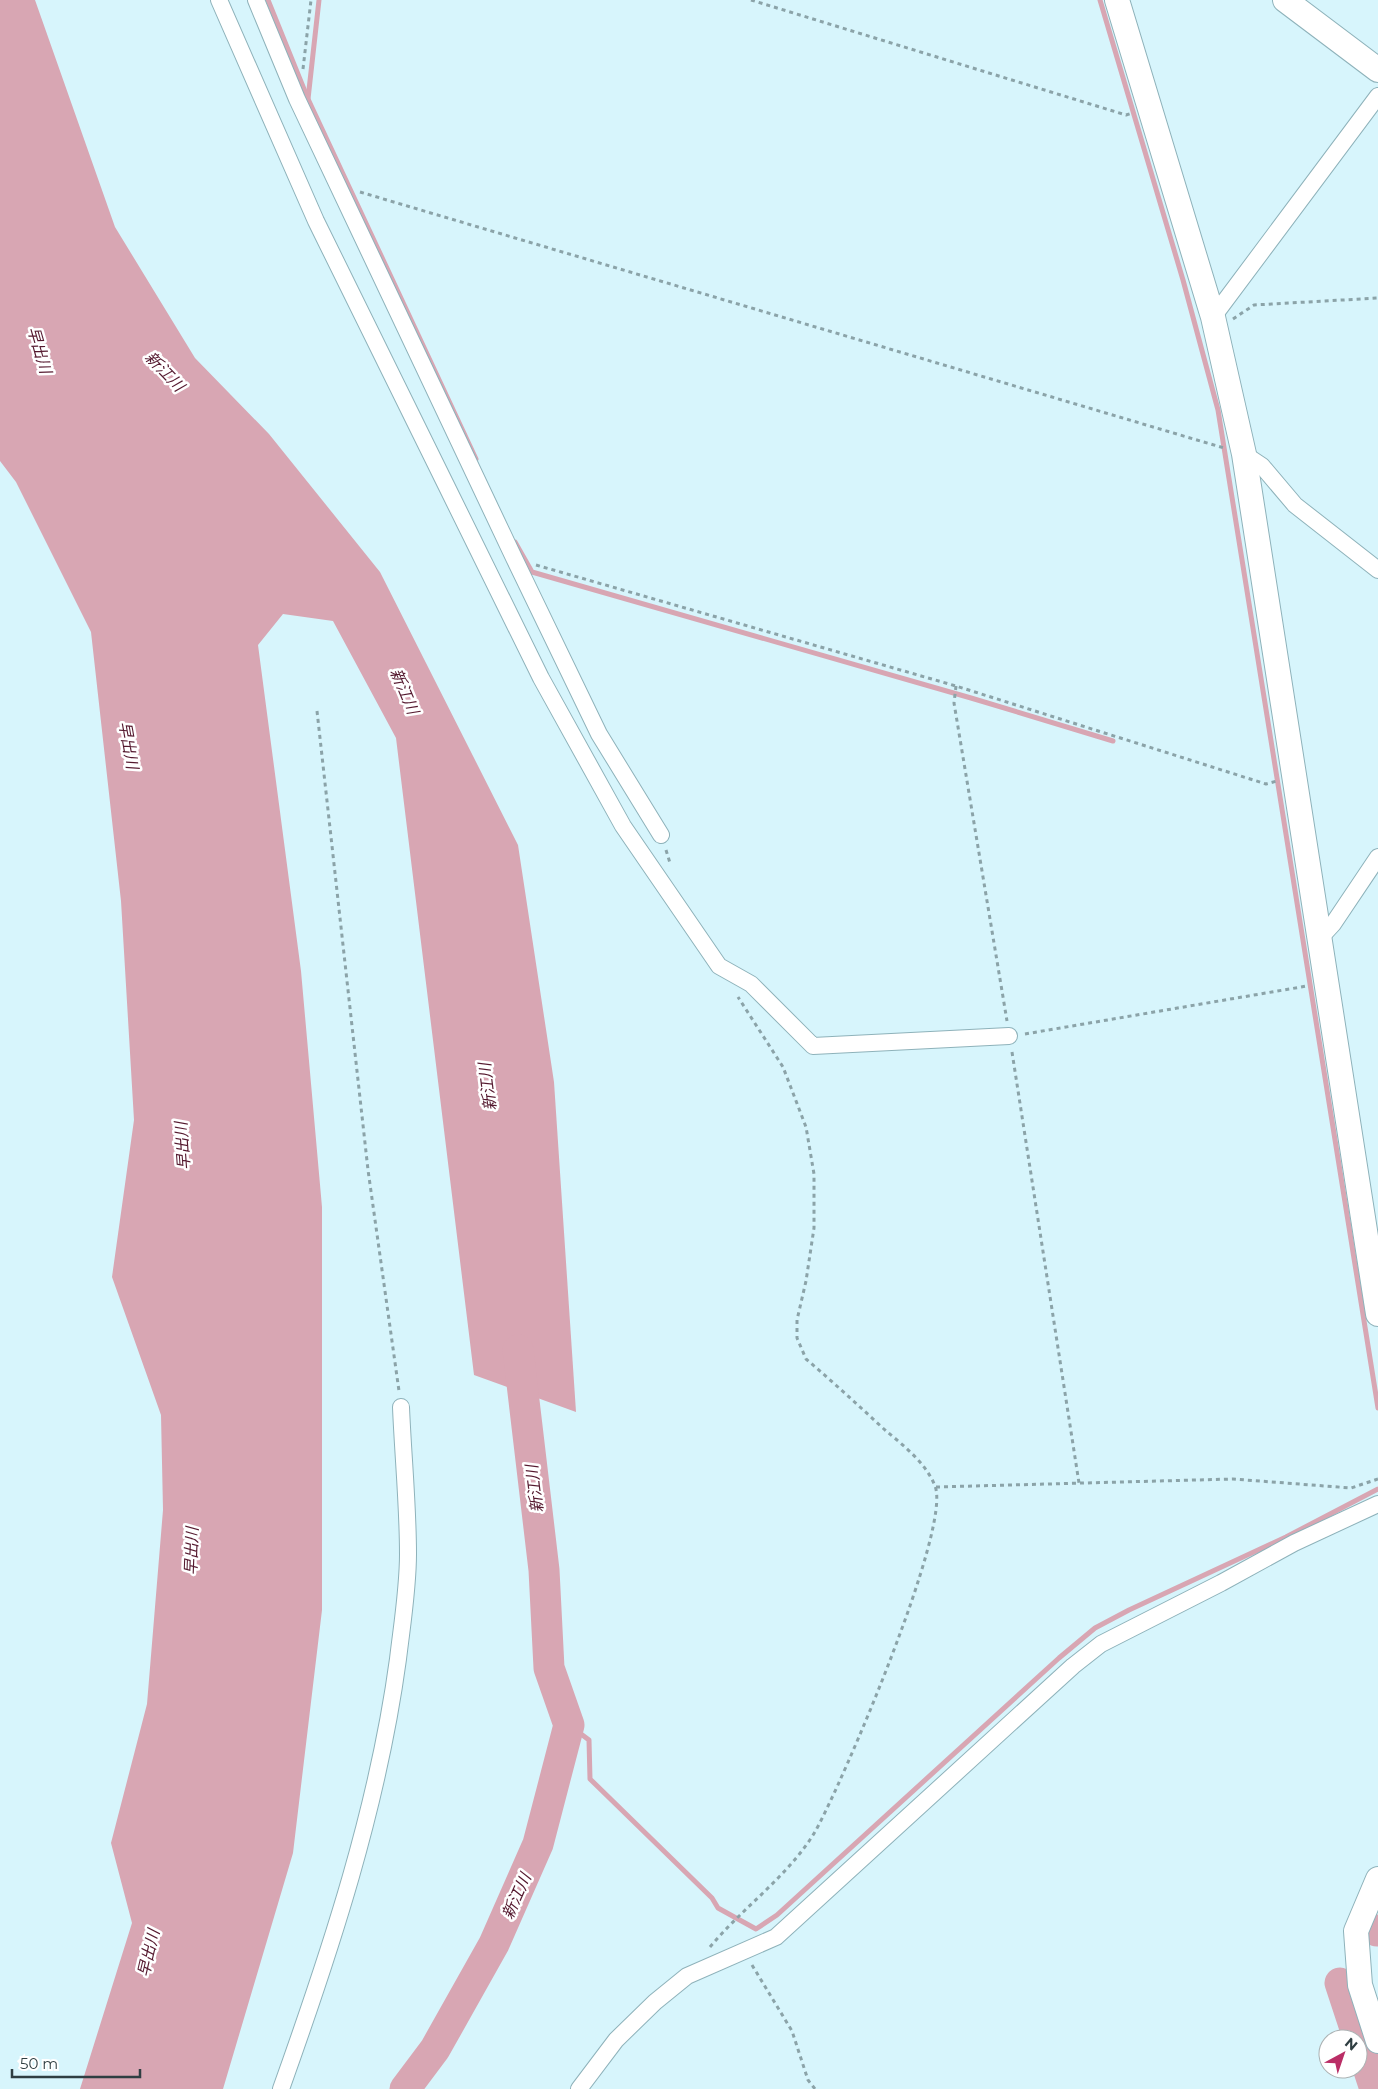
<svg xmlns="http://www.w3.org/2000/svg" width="1378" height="2089" font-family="Montserrat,'Noto Sans JP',sans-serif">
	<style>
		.water { fill: #d8a6b3 }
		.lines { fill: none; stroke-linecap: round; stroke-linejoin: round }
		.stream { stroke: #d8a6b3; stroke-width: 5 }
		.river { stroke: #d8a6b3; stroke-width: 31 }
		.street-casing { stroke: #8eb2ba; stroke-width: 18 }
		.secondary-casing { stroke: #8eb2ba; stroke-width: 26 }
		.path { stroke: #8ba3a8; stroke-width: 3; stroke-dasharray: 4 4; stroke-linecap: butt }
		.street { stroke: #fff; stroke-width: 16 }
		.secondary { stroke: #fff; stroke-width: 24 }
		.labels { text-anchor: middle; stroke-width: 5; stroke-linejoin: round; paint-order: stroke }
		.water-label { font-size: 16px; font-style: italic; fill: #54182e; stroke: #fff }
	</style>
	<rect width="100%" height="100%" fill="#d7f5fc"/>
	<polygon class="water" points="0,0 35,0 115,227 195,358 269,434 380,572 518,845 554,1082 576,1412 474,1375 396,738 333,621 283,614 258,645 301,971 322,1207 322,1610 293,1853 223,2089 80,2089 132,1923 111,1843 147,1704 163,1510 161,1415 112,1277 134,1120 121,901 91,632 16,482 0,461"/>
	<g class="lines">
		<g class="stream">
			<polyline points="268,0 308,99 476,459"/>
			<polyline points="1100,0 1183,280 1218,410 1378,1408"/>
			<polyline points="308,99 319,0"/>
			<polyline points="515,542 532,572 971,698 1113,741"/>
			<polyline points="569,1725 589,1740 590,1779 712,1898 718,1908 756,1929 777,1915 1059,1658 1095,1628 1129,1610 1286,1537 1378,1489"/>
		</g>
		<g class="river">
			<polyline points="1377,1931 1378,1930"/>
			<polyline points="1340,1983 1375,2089"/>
			<polyline points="405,2089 435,2049 494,1944 538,1844 569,1725 549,1668 544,1570 518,1350"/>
		</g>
		<defs>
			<g id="street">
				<polyline points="219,0 316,221 446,485 541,678 623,826 719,966 751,984 813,1046 1009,1036"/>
				<polyline points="256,0 297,99 514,558 599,734 661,835"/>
				<polyline points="1213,317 1378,96"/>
				<polyline points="1244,454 1262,466 1295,505 1378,570"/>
				<polyline points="1321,937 1333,924 1378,857"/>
				<path d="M281,2089C331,1949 378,1807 398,1659C402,1625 408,1589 408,1554C408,1505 403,1456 401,1407"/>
				<polyline points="579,2089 616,2040 655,2002 687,1976 776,1937 1073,1666 1101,1644 1221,1583 1294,1543 1378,1504"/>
			</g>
			<g id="secondary">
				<polyline points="1117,0 1213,317 1244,454 1378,1314"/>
				<polyline points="1285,0 1378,70"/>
				<polyline points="1378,1879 1356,1931 1360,1985 1378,2041"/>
			</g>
		</defs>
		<use href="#street" class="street-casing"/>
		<use href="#secondary" class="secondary-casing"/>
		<g class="path">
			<polyline points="751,0 1126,115 1132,113"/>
			<polyline points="303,69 311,0"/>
			<polyline points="360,192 1224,448"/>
			<polyline points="1233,319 1254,305 1378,298"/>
			<polyline points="536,565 956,686 1266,784 1277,781"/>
			<polyline points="956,686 954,703 1007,1021"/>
			<polyline points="317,711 368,1170 399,1391"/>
			<polyline points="666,850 670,863"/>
			<polyline points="1025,1034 1307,986"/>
			<polyline points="1012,1052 1079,1483"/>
			<polyline points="936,1487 1233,1479 1351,1488 1378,1479"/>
			<path d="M710,1947C742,1908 790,1875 816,1830C842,1783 952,1528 935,1486C926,1463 903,1445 885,1430C859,1406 833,1382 806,1359L797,1338V1320L806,1281L814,1228V1174L806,1127L783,1067L738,997"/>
			<polyline points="752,1965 792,2031 808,2080 815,2089"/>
		</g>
		<use href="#street" class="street"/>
		<use href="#secondary" class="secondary"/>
	</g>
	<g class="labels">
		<g class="water-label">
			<text transform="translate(40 350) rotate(74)" y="6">早出川</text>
			<text transform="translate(165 371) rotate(46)" y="6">新江川</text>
			<text transform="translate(405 691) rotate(67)" y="6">新江川</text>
			<text transform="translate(129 745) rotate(80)" y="6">早出川</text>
			<text transform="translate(487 1087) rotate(-97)" y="6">新江川</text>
			<text transform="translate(182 1146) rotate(-94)" y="6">早出川</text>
			<text transform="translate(534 1489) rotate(-97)" y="6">新江川</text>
			<text transform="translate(191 1551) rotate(-88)" y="6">早出川</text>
			<text transform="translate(516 1896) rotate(-66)" y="6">新江川</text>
			<text transform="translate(148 1953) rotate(-77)" y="6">早出川</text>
		</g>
	</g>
	<g transform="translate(1343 2054) rotate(40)"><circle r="24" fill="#ffffff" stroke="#acb2b3"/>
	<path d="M0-4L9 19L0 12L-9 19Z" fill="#ba2e66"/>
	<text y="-8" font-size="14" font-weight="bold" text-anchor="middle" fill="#2f3e42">N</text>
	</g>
	<path d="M12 2069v8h128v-8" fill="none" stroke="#2f3e42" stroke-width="2.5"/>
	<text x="20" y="2069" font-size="15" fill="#2f3e42" stroke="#ffffff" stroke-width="4" paint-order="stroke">50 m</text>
</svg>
